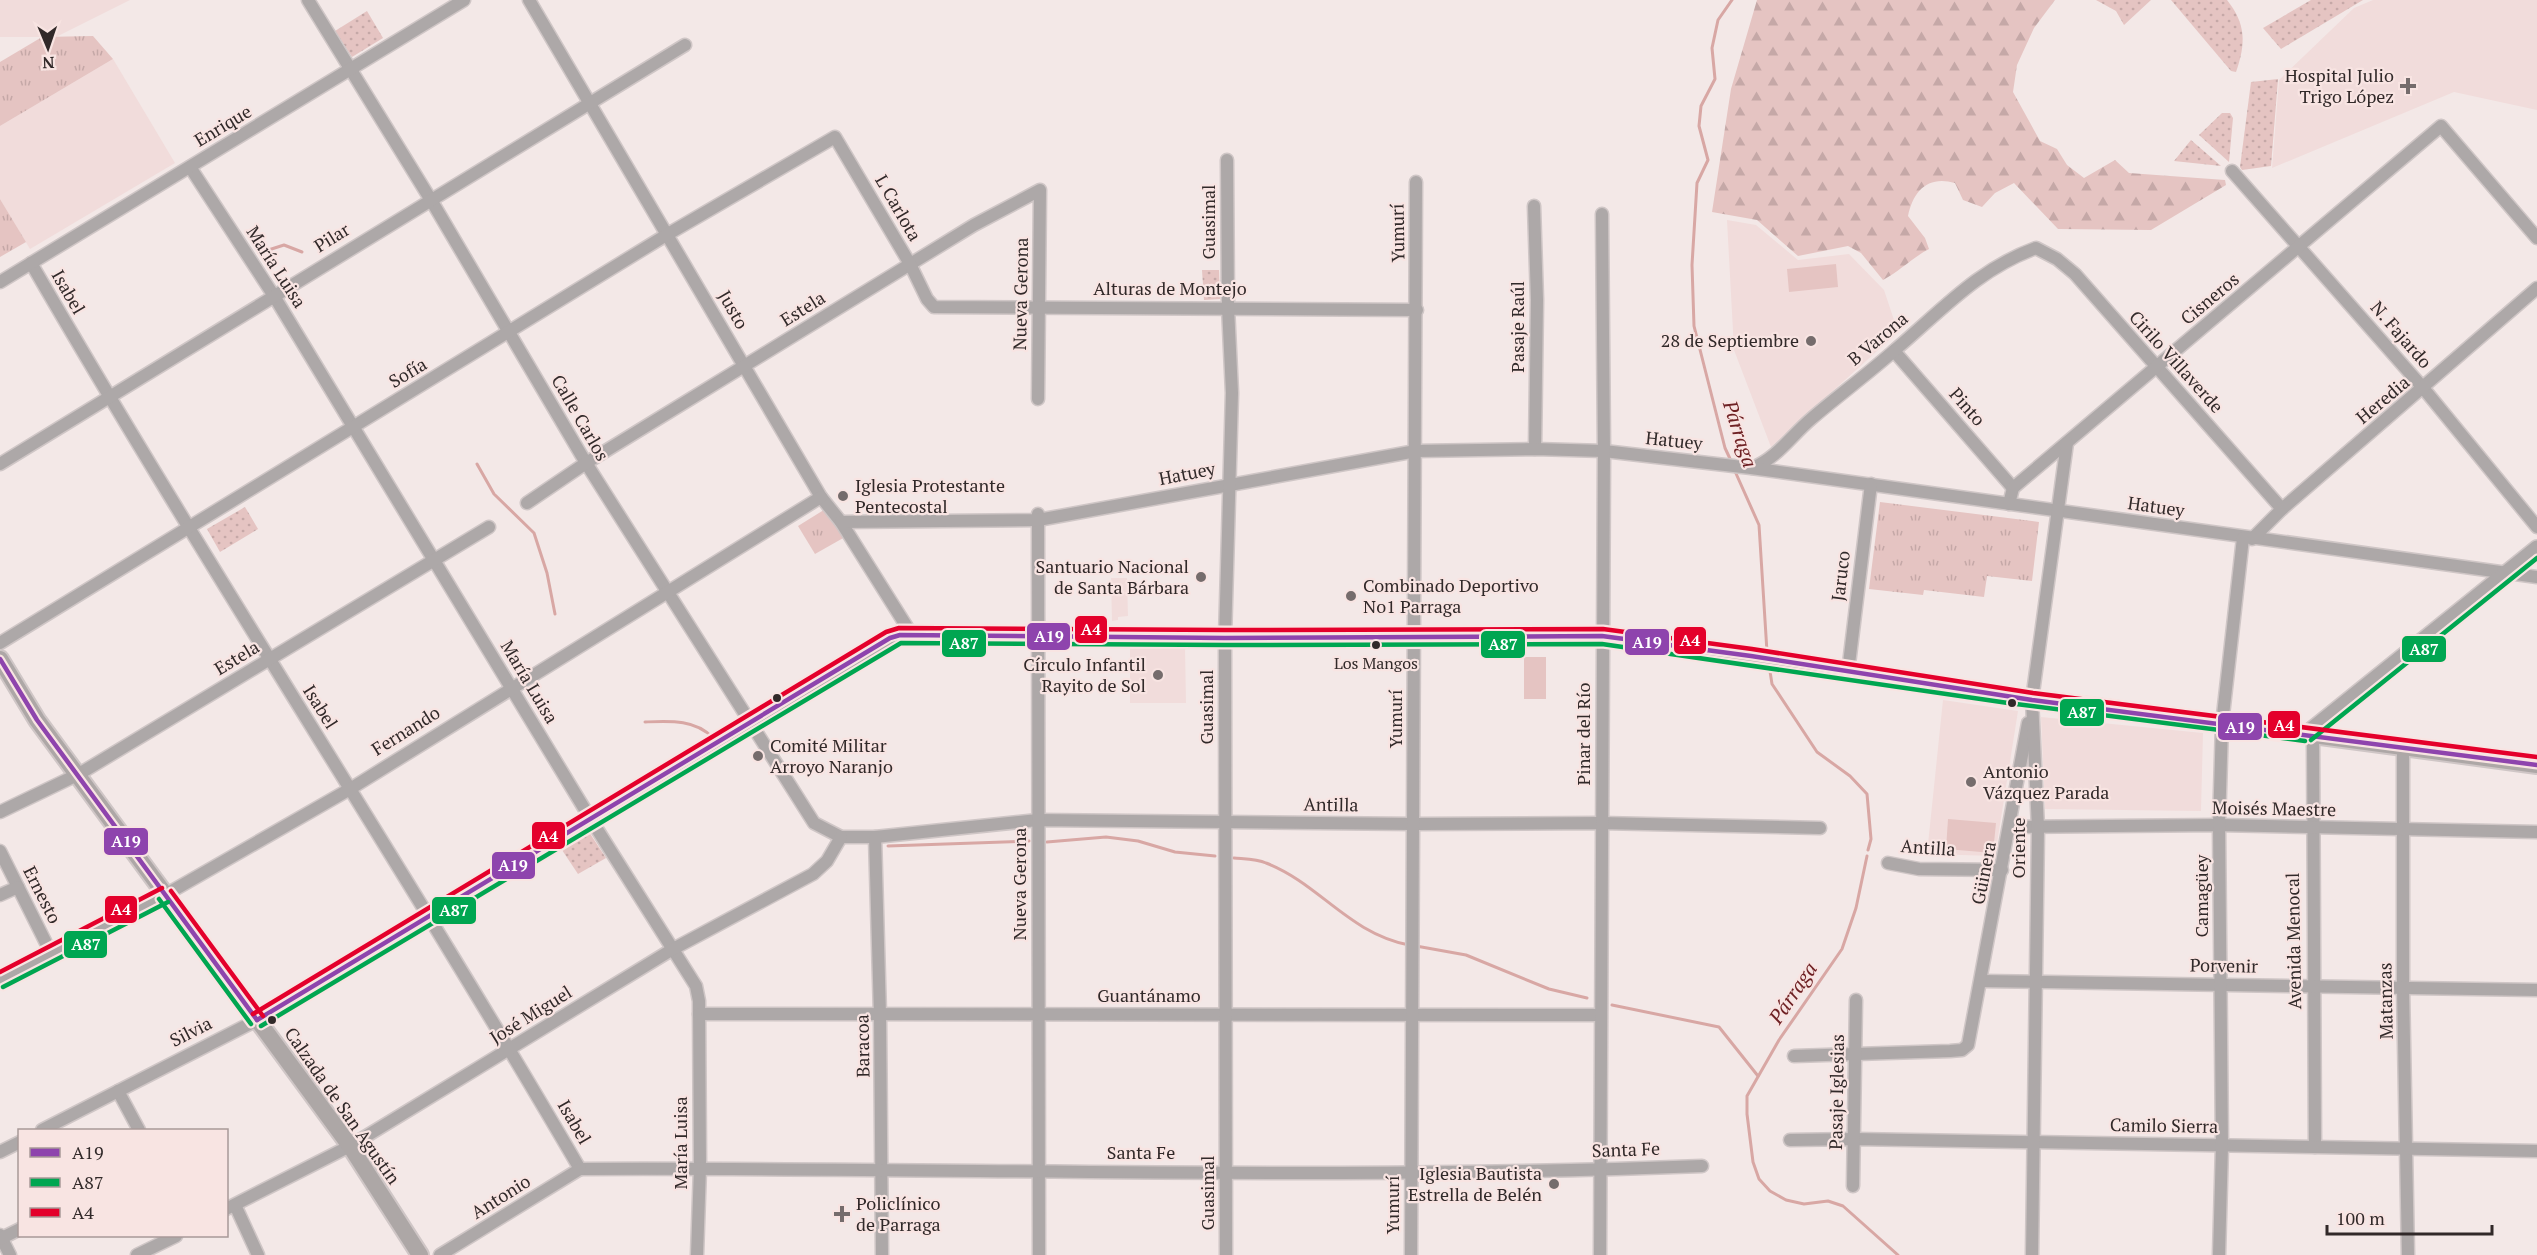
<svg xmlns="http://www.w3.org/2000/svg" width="2537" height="1255" font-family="'PT Serif',serif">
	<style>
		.built { fill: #f1dcdb }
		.grass { fill: url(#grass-tufts) }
		.forest { fill: url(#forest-firs) }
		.park { fill: url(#park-dots) }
		.garden { fill: #e5c4c2 }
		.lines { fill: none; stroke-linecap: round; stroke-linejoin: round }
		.stream { stroke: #d8a7a4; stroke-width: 3 }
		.minor-casing { stroke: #cfc6c6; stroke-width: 15 }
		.tertiary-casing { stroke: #cfc6c6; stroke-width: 18 }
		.secondary-casing { stroke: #cfc6c6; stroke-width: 20 }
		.minor { stroke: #ada8a8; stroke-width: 12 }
		.tertiary { stroke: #ada8a8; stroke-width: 15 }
		.secondary { stroke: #ada7a6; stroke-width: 16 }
		.bus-1-casing { stroke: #f8e4e2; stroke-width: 9 }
		.bus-2-casing { stroke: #f8e4e2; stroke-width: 9 }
		.bus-3-casing { stroke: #f8e4e2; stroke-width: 9 }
		.bus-1 { stroke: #8e44ad; stroke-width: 4.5 }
		.bus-2 { stroke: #00a651; stroke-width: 4.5 }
		.bus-3 { stroke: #e4002b; stroke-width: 4.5 }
		.poi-dot { fill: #756c6c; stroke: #f8e4e2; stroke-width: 2 }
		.bus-dot { fill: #312929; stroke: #f8e4e2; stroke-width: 2 }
		.labels { text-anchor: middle; stroke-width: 4.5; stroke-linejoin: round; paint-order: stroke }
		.bus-label { font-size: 16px; fill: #312929; stroke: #f8e4e2 }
		.poi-label { font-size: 18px; fill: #312929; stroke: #f8e4e2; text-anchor: end }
		.street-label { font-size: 18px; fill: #312929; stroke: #f8e4e2 }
		.water-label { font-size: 20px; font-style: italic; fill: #6e2023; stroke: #f8e4e2 }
		.line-badge { stroke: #f8e4e2; stroke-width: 2 }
		.badge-label { font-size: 16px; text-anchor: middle; font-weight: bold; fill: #fff }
	</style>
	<defs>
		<pattern id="grass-tufts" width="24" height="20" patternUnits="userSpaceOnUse" patternTransform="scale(1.5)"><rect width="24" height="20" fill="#e5c4c2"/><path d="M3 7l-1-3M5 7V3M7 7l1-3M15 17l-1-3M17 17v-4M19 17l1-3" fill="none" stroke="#c5a8a7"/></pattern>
		<pattern id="forest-firs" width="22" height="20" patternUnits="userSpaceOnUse" patternTransform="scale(1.5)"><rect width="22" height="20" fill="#e5c4c2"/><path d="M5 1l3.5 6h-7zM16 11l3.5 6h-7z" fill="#c5a8a7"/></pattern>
		<pattern id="park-dots" width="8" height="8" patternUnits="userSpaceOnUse" patternTransform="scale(1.5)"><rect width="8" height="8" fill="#e5c4c2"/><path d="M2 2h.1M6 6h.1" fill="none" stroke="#c5a8a7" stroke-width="1.8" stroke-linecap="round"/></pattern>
	</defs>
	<rect width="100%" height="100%" fill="#f3e8e7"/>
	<g class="built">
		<polygon points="0,0 130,0 56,37 0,37"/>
		<polygon points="2373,0 2537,0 2537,110 2454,92 2272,168 2279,80 2354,8"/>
		<polygon points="113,59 175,163 30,249 0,199 0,126"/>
		<polygon points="1727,220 1756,225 1798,260 1849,254 1884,290 1898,332 1771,447 1734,350"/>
		<polygon points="1111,578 1127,578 1128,616 1118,617 1118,620 1112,621"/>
		<polygon points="1185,647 1186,703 1130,703 1130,648"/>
		<polygon points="1943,700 2018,711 1995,856 1927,854"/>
		<polygon points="2041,717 2203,733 2201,811 2045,809"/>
	</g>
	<g class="grass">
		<polygon points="93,36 113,59 0,126 0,62 42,37"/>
		<polygon points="0,199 26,242 0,257"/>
		<polygon points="1880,502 2039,522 2032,581 1987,576 1984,597 1924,590 1923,595 1869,589"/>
		<polygon points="827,508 845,537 815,554 798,526"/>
	</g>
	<path class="forest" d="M1757,0H2055L2034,28L2017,65L2013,92L2040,141L2057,149L2067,165L2084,178L2115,160L2129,173L2225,180L2226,185L2151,230L2058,229L2014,183L1995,193L1982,207L1963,200L1955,183C1928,175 1913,191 1908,216L1925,238L1929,249C1912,258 1900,271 1883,280L1861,253L1848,246L1798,256L1757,220L1712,212L1731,89Z"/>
	<g class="park">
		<polygon points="2096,0 2151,0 2124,25 2116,11"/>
		<path d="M2171,0H2227C2246,24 2246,43 2236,72L2231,71Z"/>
		<polygon points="2311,0 2363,0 2281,49 2263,28"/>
		<polygon points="367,11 383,38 352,57 335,31"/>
		<polygon points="2278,79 2271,166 2242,170 2240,167 2251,82"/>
		<polygon points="2222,113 2230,113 2233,118 2229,162 2199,135"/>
		<polygon points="2191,140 2221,166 2174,161"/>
		<polygon points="1202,270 1219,270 1220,299 1204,300"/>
		<polygon points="245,507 258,529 220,552 207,529"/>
		<polygon points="589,832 606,858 578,874 562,850"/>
	</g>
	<g class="garden">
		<polygon points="1836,264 1838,287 1789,292 1787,269"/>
		<rect x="1524" y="657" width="22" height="42"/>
		<polygon points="1948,819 1996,823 1993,853 1946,849"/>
	</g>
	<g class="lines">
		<g class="stream">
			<polyline points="259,253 284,245 302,252"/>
			<polyline points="1732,463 1725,448 1694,326 1692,265 1697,183 1708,160 1699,126 1701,106 1715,79 1712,48 1718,20 1732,0"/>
			<polyline points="477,464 494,494 534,533 547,573 555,614"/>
			<polyline points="1734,469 1759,525 1767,652"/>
			<polyline points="1769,665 1772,684 1817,752 1850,776 1867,794 1871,839 1868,850"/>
			<path d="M645,722C669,721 696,719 713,738"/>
			<polyline points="1047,842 1106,837 1138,841 1175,852 1215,856"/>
			<polyline points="888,846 1029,841"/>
			<polyline points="1867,856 1856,908 1842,949 1779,1040 1747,1096 1747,1114 1753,1162 1759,1179 1770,1191 1786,1200 1804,1204 1828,1201 1843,1206 1898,1255"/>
			<path d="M1234,858C1244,859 1257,859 1266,863C1320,884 1348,933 1409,945"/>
			<polyline points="1416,946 1466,955 1549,989 1587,998"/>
			<polyline points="1612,1005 1719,1027 1758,1076"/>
		</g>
		<defs>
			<g id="minor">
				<polyline points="308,0 434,205 586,463 814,823 841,837 875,837 1038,820 1414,824 1601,823 1820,828"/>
				<polyline points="529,0 821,497 841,522 912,635"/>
				<polyline points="190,167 274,296 590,818 696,986 699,1001 700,1168 697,1255"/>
				<polyline points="2232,171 2424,389 2537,527"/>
				<polyline points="1534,206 1537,300 1535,449"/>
				<path d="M31,263C208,569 402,864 580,1169"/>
				<polyline points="0,282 464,0"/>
				<polyline points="1894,351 2013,488"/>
				<polyline points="0,464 685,45"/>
				<path d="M1752,468C1776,459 1792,435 1811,419C1839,395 1869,373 1896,349C1942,310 1978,269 2036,248L2057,259L2075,274L2282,509"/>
				<polyline points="527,503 586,463 974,225 1040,190 1038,399"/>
				<polyline points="2009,504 2013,488 2441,126 2537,238"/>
				<polyline points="1038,514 1039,1255"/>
				<polyline points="841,522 1038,520 1416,451 1535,449 1604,451 1751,468 2537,577"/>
				<polyline points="2252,539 2282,509 2537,288"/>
				<polyline points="0,643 668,234 835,137 910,264 927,299 934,307 1417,310"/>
				<polyline points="1848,672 1871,484"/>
				<polyline points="2313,735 2315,1147"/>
				<polyline points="2403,747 2403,988 2408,1255"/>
				<polyline points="0,812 79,774 489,527"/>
				<polyline points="2011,827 2219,825 2537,832"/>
				<polyline points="875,837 880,1015 882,1255"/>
				<polyline points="0,851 52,955"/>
				<polyline points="1888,863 1919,869 2002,870"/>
				<polyline points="0,895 18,887"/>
				<polyline points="165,895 350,789 821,497"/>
				<polyline points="1982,981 2537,990"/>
				<polyline points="699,1014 1599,1015"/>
				<polyline points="1794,1056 1950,1051 1962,1050 1968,1045 2028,723"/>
				<polyline points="118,1091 139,1130"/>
				<polyline points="42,1130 257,1020"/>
				<polyline points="1790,1140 1855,1139 2537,1151"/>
				<polyline points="0,1152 20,1142"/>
				<path d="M580,1169C954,1167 1328,1181 1702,1166"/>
				<polyline points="1853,1186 1856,1000"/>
				<polyline points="235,1205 258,1255"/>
				<polyline points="226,1209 350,1146 673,949 813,874 827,861 841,837"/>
				<polyline points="0,1235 10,1255"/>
				<polyline points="0,1239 20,1229"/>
				<polyline points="137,1255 176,1236"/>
				<polyline points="440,1255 580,1169"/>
				<polyline points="1226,1255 1225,638 1232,393 1228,307 1227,160"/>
				<polyline points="1411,1255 1416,182"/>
				<polyline points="1600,1255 1604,451 1602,214"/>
				<polyline points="2032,1255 2038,828 2032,700 2067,443"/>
				<polyline points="2219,1255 2222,1146 2219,825 2222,724 2243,538"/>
			</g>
			<g id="tertiary">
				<polyline points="2306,734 2537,548"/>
				<polyline points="0,980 165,895"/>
			</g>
			<g id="secondary">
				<polyline points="0,659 37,720 350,1146 420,1255"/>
				<polyline points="2313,735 2537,765"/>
				<polyline points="257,1020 890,638 900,635 1225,638 1602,636 1751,656 2009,696 2306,734"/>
			</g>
		</defs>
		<use href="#minor" class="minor-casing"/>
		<use href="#tertiary" class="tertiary-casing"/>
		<use href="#secondary" class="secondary-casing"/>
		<use href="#minor" class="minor"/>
		<use href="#tertiary" class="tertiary"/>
		<use href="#secondary" class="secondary"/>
		<defs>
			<g id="bus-1">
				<polyline points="0,659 37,720 257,1020"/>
				<polyline points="257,1020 890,638 900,635 1225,638 1602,636 1751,656 2032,700 2537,765"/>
			</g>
			<g id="bus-2">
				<polyline points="2311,740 2537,558"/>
				<polyline points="159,899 251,1024"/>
				<polyline points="3,987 168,902"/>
				<polyline points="261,1026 901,643 1225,645 1602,644 2008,703 2305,741"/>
			</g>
			<g id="bus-3">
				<polyline points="171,891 263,1016"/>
				<polyline points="0,972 162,888"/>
				<polyline points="253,1014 886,632 899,628 1225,630 1603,629 1752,649 2033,693 2537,757"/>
			</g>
		</defs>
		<use href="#bus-1" class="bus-1-casing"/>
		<use href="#bus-2" class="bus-2-casing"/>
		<use href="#bus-3" class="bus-3-casing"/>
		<use href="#bus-1" class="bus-1"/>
		<use href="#bus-2" class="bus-2"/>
		<use href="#bus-3" class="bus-3"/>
	</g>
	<g class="poi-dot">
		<path d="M2405 77h6v6h6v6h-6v6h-6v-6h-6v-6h6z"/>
		<circle cx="1811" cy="341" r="6"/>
		<circle cx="843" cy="496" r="6"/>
		<circle cx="1201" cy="577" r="6"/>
		<circle cx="1351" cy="596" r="6"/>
		<circle cx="1158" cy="675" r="6"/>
		<circle cx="758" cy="756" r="6"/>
		<circle cx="1971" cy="782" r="6"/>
		<circle cx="1554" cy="1184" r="6"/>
		<path d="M839 1205h6v6h6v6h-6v6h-6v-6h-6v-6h6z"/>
	</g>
	<g class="bus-dot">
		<circle cx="1376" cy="645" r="5"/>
		<circle cx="777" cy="698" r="5"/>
		<circle cx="2012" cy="703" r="5"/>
		<circle cx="272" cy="1020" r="5"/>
	</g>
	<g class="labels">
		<g class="bus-label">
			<text x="1376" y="669">Los Mangos</text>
		</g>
		<g class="poi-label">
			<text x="2394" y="82">Hospital Julio<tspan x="2394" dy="21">Trigo López</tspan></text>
			<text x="1799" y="347">28 de Septiembre</text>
			<text x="855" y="492" text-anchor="start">Iglesia Protestante<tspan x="855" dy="21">Pentecostal</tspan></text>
			<text x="1189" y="573">Santuario Nacional<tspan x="1189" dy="21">de Santa Bárbara</tspan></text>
			<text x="1363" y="592" text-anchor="start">Combinado Deportivo<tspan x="1363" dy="21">No1 Parraga</tspan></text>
			<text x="1146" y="671">Círculo Infantil<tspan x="1146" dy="21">Rayito de Sol</tspan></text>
			<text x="770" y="752" text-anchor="start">Comité Militar<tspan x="770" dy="21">Arroyo Naranjo</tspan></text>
			<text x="1983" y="778" text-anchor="start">Antonio<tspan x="1983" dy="21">Vázquez Parada</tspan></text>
			<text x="1542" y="1180">Iglesia Bautista<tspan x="1542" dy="21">Estrella de Belén</tspan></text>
			<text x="856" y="1210" text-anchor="start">Policlínico<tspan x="856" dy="21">de Parraga</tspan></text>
		</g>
		<g class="street-label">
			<text transform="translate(223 126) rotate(-31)" y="6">Enrique</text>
			<text transform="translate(898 208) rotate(60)" y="6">L Carlota</text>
			<text transform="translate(1209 222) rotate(-90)" y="6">Guasimal</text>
			<text transform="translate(1398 233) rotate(-91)" y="6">Yumurí</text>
			<text transform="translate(332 238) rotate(-32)" y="6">Pilar</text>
			<text transform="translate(276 267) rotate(57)" y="6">María Luisa</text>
			<text x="1170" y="295">Alturas de Montejo</text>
			<text transform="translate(68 292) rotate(60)" y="6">Isabel</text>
			<text transform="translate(1021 294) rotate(-89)" y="6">Nueva Gerona</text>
			<text transform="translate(2210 299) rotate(-40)" y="6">Cisneros</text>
			<text transform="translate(803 309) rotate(-32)" y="6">Estela</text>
			<text transform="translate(733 310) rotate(60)" y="6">Justo</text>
			<text transform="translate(1518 327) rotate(-90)" y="6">Pasaje Raúl</text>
			<text transform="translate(2401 335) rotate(49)" y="6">N. Fajardo</text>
			<text transform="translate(1878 339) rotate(-40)" y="6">B Varona</text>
			<text transform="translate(2176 362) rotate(48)" y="6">Cirilo Villaverde</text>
			<text transform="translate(408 373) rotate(-31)" y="6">Sofía</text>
			<text transform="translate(2383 400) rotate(-40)" y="6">Heredia</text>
			<text transform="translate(1967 407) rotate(49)" y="6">Pinto</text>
			<text transform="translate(580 418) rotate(60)" y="6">Calle Carlos</text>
			<text transform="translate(1674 441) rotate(6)" y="6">Hatuey</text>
			<text transform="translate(1187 474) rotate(-11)" y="6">Hatuey</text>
			<text transform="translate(2156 507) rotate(8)" y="6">Hatuey</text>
			<text transform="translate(1841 576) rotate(-83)" y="6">Jaruco</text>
			<text transform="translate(237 658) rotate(-31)" y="6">Estela</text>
			<text transform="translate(529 682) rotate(59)" y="6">María Luisa</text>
			<text transform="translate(320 707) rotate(58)" y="6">Isabel</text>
			<text transform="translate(1207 707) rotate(-90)" y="6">Guasimal</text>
			<text transform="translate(1396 719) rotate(-90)" y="6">Yumurí</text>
			<text transform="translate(406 731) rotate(-32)" y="6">Fernando</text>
			<text transform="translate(1584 734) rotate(-90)" y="6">Pinar del Río</text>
			<text transform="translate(1331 805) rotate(1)" y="6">Antilla</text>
			<text transform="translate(2274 809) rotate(1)" y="6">Moisés Maestre</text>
			<text transform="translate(1928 848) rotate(4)" y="6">Antilla</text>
			<text transform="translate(2019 848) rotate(-90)" y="6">Oriente</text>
			<text transform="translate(1984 873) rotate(-79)" y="6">Güinera</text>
			<text transform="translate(1020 884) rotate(-90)" y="6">Nueva Gerona</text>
			<text transform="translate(42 895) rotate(63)" y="6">Ernesto</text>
			<text transform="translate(2202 896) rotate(-90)" y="6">Camagüey</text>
			<text transform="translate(2294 941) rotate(-91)" y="6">Avenida Menocal</text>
			<text transform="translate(2224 966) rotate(1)" y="6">Porvenir</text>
			<text x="1149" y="1002">Guantánamo</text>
			<text transform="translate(2386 1001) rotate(-91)" y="6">Matanzas</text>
			<text transform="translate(531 1015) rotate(-32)" y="6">José Miguel</text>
			<text transform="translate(191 1032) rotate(-27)" y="6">Silvia</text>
			<text transform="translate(863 1046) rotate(-91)" y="6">Baracoa</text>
			<text transform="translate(1837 1092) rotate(-89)" y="6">Pasaje Iglesias</text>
			<text transform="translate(342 1106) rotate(55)" y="6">Calzada de San Agustín</text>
			<text transform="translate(574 1122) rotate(60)" y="6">Isabel</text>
			<text transform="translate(2164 1126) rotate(1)" y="6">Camilo Sierra</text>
			<text transform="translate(681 1143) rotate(-90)" y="6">María Luisa</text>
			<text transform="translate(1626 1150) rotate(-2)" y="6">Santa Fe</text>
			<text x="1141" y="1159">Santa Fe</text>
			<text transform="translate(1208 1193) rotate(-90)" y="6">Guasimal</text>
			<text transform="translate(501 1197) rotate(-32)" y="6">Antonio</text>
			<text transform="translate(1393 1205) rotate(-90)" y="6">Yumurí</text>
		</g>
		<g class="water-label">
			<text transform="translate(1740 434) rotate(72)" y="7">Párraga</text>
			<text transform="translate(1793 993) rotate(-56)" y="7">Párraga</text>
		</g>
	</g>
	<g class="line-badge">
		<rect x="1074" y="615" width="34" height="29" rx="6" fill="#e4002b"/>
		<rect x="1026" y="622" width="45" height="29" rx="6" fill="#8e44ad"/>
		<rect x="1673" y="626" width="34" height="29" rx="6" fill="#e4002b"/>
		<rect x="1624" y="628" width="46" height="28" rx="6" fill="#8e44ad"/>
		<rect x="941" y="629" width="46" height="29" rx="6" fill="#00a651"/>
		<rect x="1480" y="630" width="46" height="29" rx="6" fill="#00a651"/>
		<rect x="2401" y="635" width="46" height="28" rx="6" fill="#00a651"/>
		<rect x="2059" y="698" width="46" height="29" rx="6" fill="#00a651"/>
		<rect x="2267" y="710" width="34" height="29" rx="6" fill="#e4002b"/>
		<rect x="2217" y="712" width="46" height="29" rx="6" fill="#8e44ad"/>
		<rect x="531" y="821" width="35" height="29" rx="6" fill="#e4002b"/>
		<rect x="103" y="827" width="46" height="29" rx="6" fill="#8e44ad"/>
		<rect x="491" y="851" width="45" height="29" rx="6" fill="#8e44ad"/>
		<rect x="104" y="895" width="34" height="29" rx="6" fill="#e4002b"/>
		<rect x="431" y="896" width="46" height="29" rx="6" fill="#00a651"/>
		<rect x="63" y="930" width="45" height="29" rx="6" fill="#00a651"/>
	</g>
	<g class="badge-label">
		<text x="1091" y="635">A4</text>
		<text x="1049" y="642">A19</text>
		<text x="1690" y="646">A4</text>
		<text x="1647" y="648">A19</text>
		<text x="964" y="649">A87</text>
		<text x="1503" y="650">A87</text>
		<text x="2424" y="655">A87</text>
		<text x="2082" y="718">A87</text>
		<text x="2284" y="731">A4</text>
		<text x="2240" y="733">A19</text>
		<text x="548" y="842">A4</text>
		<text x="126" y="847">A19</text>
		<text x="513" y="871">A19</text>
		<text x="121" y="915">A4</text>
		<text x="454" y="916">A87</text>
		<text x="86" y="950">A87</text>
	</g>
	<rect x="18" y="1129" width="210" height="108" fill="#f8e4e2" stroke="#a89998" stroke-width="1.5"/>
	<rect x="30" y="1148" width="30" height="9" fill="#8e44ad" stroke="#a89998" stroke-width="1.5"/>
	<text x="72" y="1159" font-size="18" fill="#312929">A19</text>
	<rect x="30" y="1178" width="30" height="9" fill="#00a651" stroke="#a89998" stroke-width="1.5"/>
	<text x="72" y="1189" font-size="18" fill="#312929">A87</text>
	<rect x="30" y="1208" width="30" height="9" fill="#e4002b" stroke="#a89998" stroke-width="1.5"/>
	<text x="72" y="1219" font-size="18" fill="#312929">A4</text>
	<g transform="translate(48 48) rotate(178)" stroke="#f8e4e2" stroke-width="4.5" paint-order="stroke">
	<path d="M0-4.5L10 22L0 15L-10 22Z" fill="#312929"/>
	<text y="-9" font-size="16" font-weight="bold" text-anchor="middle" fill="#312929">N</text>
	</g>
	<path d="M2327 1225v9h165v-9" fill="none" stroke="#312929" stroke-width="3"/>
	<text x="2336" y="1225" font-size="18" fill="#312929" stroke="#f8e4e2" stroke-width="4.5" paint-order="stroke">100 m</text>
</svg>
